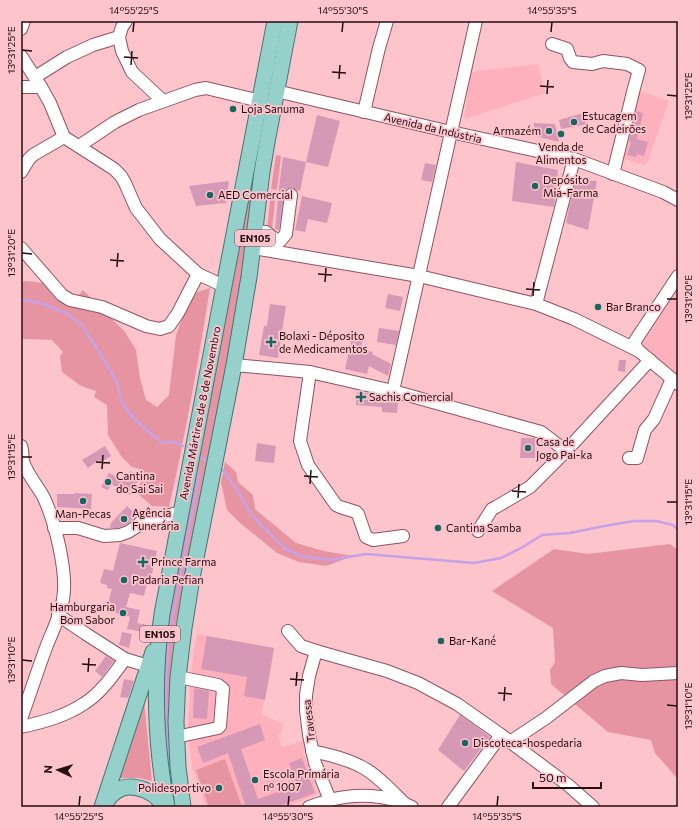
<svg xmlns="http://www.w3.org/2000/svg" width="699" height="828" font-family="Commissioner,sans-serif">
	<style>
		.built { fill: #feb0bd }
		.green { fill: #e794a2 }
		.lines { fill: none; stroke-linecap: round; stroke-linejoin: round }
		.stream { stroke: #c7a1e6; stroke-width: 2.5 }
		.building { fill: #d598b5 }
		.minor-casing { stroke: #90535e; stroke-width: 14 }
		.major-casing { stroke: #3f7774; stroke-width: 17 }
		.minor { stroke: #fff; stroke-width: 12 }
		.major { stroke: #95d0cb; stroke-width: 15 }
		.ticks { fill: none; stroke: #240c11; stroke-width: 1.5 }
		.poi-dot { fill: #196661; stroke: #fdc4cc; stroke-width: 1.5 }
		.labels { text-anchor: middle; stroke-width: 3.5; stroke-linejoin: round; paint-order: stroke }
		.shield { fill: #fdc4cc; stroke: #654349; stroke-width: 1 }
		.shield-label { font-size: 10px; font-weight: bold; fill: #240c11 }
		.poi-label { font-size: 11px; fill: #240c11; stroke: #fdc4cc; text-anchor: start }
		.street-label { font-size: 11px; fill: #240c11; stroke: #fdc4cc }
		.neatline { fill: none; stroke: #240c11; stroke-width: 1.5 }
		.ticks-label { font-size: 10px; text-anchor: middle; fill: #240c11 }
	</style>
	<rect width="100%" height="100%" fill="#fdc4cc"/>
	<g class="built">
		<polygon points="538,64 545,93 464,119 471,72"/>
		<polygon points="637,90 669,101 648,160 647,164 644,165 621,158"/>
		<polygon points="678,276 678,384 639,351 639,334"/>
		<polygon points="197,634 274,648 269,681 261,714 283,724 281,733 278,735 282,747 304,741 305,750 303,751 318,794 285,807 206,807 192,767 188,728 190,689 193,656"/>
	</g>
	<g class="green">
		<path d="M261,128L256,166L243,287L175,628C170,674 166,721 170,767C172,780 174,794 176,807H173L171,794L163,717L164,672L167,630L174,586Z"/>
		<polygon points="276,155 281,156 277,190 271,189"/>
		<polygon points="271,191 276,192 272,230 267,230"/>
		<path d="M25,281L44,283L68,307L83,290L125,332L136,350L140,378L146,400L157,407L169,395L176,335L185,311L197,292L210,288C198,361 186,434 169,507L152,506L138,494L143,470L132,467L121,456L108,435L107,405L94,397L96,391L81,386L62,372L60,356L63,352L52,340L24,339L21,338V282Z"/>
		<polygon points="225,462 236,472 238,482 253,495 255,509 296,543 324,551 353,556 326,566 299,562 277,553 240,523 227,510 221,482"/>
		<polygon points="670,544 678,550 678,779 655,753 651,740 608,732 551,684 550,670 555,662 553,628 492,591 554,549 588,554"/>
		<polygon points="144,701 152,781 139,778 117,778"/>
		<polygon points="225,759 242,807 209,807 196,770"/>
	</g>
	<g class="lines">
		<g class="stream">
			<polyline points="21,299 43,304 66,313 82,325 95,345 117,382 122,402 129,413 145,429 163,443 176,442 183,446"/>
			<polyline points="198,455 208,462"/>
			<polyline points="223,470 239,493 251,514 284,548 303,557 331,560 366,554 474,563 501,558 523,547 542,535 570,533 604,526 634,521 656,521 673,525 678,530"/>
			<path d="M175,807C164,751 164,694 169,638C171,620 175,602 179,584C185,550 192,515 198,480V462"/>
		</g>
	</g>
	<g class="building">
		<polygon points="636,111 643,113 637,139 648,142 644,156 637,154 636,157 627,155 631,142 629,141"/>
		<polygon points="583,113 587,124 561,129 559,120"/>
		<polygon points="317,115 340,121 328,167 306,162"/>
		<polygon points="534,123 555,124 559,142 534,136"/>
		<polygon points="283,157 306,162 300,191 296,190 292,188 288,188 285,190 284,194 279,230 275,229 279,187"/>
		<polygon points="516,162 558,170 554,207 512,201"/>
		<polygon points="425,163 436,165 432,182 421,180"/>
		<polygon points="576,180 597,181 588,230 566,223 569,208"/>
		<polygon points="229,181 226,203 196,206 189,186"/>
		<polygon points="302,196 332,203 327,223 308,219 305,232 295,230"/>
		<polygon points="388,294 403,297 400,311 385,308"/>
		<polygon points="270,304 286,306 278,358 259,355 264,326 267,326"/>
		<polygon points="379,328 399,331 396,345 377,342"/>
		<polygon points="351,329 365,335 360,349 373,352 372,354 391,364 388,376 369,366 367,374 345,369 351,342 346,340"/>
		<polygon points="619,360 626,360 625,372 618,371"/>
		<polygon points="357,392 373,394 372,399 398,402 397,413 382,412 382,407 356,405"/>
		<polygon points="521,438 535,438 535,458 520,458"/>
		<polygon points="257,443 276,446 274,463 255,461"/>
		<polygon points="105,446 111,456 101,462 99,460 88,468 82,460"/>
		<polygon points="130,471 140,477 130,495 111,484 108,490 101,487 109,473 125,481"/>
		<polygon points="75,493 92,494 91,509 57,507 57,494 75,494"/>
		<polygon points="127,506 136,515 131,521 125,525 118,528 110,528 111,523"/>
		<polygon points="120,543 157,551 152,574 149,574 144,596 130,593 126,607 140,610 137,623 146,625 144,632 127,629 130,617 106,610 112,589 107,588 107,585 100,583 104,569 113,571"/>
		<polygon points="122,632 132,634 129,648 119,645"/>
		<polygon points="207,636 274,648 265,700 244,696 247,677 201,669"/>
		<polygon points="106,656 114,661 102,677 95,671"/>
		<polygon points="124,679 134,681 128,698 120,697"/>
		<polygon points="194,688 209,691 207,719 193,718"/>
		<polygon points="460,715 490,737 464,771 438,750"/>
		<polygon points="260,724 265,740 241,749 258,799 297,785 289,763 302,758 315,793 277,807 239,807 239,806 245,804 228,753 203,763 197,747"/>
	</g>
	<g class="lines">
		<defs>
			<g id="minor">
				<polyline points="126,21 122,27 119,37 122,51 132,72 163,101"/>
				<polyline points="21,29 24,21"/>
				<polyline points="552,44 567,49 570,58 573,62 592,64 603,61 627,64 639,70 634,88 613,174"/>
				<polyline points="21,56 41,87 50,103 64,137 114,169 121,176 125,183 136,208 160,239 198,274 224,286"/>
				<polyline points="35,77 67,57 93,45 119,37"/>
				<polyline points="21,87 41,87"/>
				<polyline points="276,91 451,132 574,159 663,192 678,200"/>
				<polyline points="364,112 379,48 387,21"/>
				<polyline points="79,146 115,122 139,110 195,90 206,88 260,101"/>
				<polyline points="21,172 29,159 33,155 64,137"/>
				<polyline points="255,231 266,232 279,242 286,234 291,195"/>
				<polyline points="21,248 62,295 70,300 102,307 146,326 160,329 169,326 178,313 198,274"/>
				<polyline points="253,248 419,276 536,304 574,319 639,351"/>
				<polyline points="678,276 635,341 635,346 639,351 678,384"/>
				<polyline points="536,304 574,159"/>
				<polyline points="234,365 310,372 393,391 541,432 566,451 650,360"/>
				<polyline points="310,372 300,441 308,465 336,505 340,507 356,512 358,514 366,537 373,540 403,536"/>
				<polyline points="393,391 476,21"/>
				<path d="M21,446C23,451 22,456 23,461C27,475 38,486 44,498C55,522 68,573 63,599C61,614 53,630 47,645C38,669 30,694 21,719"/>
				<polyline points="629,458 637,458 645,430 654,419 672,379"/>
				<polyline points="54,528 78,528 104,536 120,535 128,532 136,527 143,520 159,518 181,512"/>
				<polyline points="478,531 492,509 496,507 530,487 566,451"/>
				<polyline points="58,615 86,634 125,659 148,666"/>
				<polyline points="288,631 301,646 316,651 309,676 306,695 306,710 309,735 315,763 330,800"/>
				<polyline points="316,651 387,671 418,683 457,704 501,735 568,785 593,807"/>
				<path d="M21,727C44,722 66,716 85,703C101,693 114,674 125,659"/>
				<polyline points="176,737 218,728 220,726 223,689 218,685 178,677"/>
				<polyline points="510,742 546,718 594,681 605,676 621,673 642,675 678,673"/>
				<path d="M312,751C329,755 345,758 360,766C375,773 391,790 403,802"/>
				<path d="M309,807C316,805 323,802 330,800C356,793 387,794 412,807"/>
				<polyline points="448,807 501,735"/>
			</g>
			<g id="major">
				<path d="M105,804C114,788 127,783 145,790C149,792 155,795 158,799C160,801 161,804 163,807"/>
				<polyline points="102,807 153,652"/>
				<path d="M167,807C155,743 153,678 162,614L224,286L275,21"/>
				<polyline points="183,807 178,767 176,722 178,677 184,628 192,578 234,365 249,277 262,172 267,142 290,21"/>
			</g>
		</defs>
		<use href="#minor" class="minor-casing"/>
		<use href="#major" class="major-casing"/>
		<use href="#minor" class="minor"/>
		<use href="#major" class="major"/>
	</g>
	<path class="ticks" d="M133,32L134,22M342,32L343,22M551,32L552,22M22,50L32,51M124,57L138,58M131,65L132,51M332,72L346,73M339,79L340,65M540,86L554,87M547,94L548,80M667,95L677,96M22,253L32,254M110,260L124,261M117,267L118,253M318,274L332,275M325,282L326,268M526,289L540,290M533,296L534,282M667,299H677M22,457H32M96,462L110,463M102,469L103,455M304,476L318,477M310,484L311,470M512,491L526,492M518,498L519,484M667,502H677M22,660L32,661M82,664L96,665M88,672L89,658M290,679L304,680M296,686L297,672M498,693L512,694M504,701L505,687M667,705L677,706M79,806L80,796M288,806L289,796M497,806L498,796"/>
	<g class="poi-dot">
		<circle cx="233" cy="109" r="4"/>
		<circle cx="574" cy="122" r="4"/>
		<circle cx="549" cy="131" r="4"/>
		<circle cx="561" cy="134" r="4"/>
		<circle cx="535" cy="186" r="4"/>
		<circle cx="210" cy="195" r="4"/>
		<circle cx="598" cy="307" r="4"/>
		<path d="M269 336h4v4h4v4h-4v4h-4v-4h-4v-4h4z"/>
		<path d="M359 391h4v4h4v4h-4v4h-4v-4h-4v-4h4z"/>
		<circle cx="528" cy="448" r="4"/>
		<circle cx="108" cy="482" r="4"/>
		<circle cx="83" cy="501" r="4"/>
		<circle cx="124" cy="519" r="4"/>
		<circle cx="438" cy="528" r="4"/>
		<path d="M141 556h4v4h4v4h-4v4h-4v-4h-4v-4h4z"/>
		<circle cx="124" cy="580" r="4"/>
		<circle cx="123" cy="613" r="4"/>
		<circle cx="441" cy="641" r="4"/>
		<circle cx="465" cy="743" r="4"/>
		<circle cx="255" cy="780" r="4"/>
		<circle cx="219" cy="788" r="4"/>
	</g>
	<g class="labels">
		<g class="shield">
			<rect x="235" y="230" width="40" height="16" rx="3"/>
			<rect x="140" y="626" width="40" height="16" rx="3"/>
		</g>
		<g class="shield-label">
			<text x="255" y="242">EN105</text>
			<text x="160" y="638">EN105</text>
		</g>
		<g class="poi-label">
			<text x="241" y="113">Loja Sanuma</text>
			<text x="582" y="120">Estucagem<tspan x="582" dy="13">de Cadeirões</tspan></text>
			<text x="541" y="135" text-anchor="end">Armazém</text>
			<text x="561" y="151" text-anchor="middle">Venda de<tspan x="561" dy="13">Alimentos</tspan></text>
			<text x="543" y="184">Depósito<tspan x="543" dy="13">Mia-Farma</tspan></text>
			<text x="218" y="199">AED Comercial</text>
			<text x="606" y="311">Bar Branco</text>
			<text x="279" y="340">Bolaxi - Déposito<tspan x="279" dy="13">de Medicamentos</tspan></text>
			<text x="369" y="401">Sachis Comercial</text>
			<text x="536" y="446">Casa de<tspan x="536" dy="13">Jogo Pai-ka</tspan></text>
			<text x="116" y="480">Cantina<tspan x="116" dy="13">do Sai Sai</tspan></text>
			<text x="132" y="517">Agência<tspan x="132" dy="13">Funerária</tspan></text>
			<text x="83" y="518" text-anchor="middle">Man-Pecas</text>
			<text x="446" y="532">Cantina Samba</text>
			<text x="151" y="566">Prince Farma</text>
			<text x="132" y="584">Padaria Pefian</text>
			<text x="115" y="611" text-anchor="end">Hamburgaria<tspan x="115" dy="13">Bom Sabor</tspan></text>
			<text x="449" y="645">Bar-Kané</text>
			<text x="473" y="747">Discoteca-hospedaria</text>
			<text x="263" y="778">Escola Primária<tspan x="263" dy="13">nº 1007</tspan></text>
			<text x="211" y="792" text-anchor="end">Polidesportivo</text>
		</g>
		<g class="street-label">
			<text transform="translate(433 128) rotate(13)" y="4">Avenida da Indústria</text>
			<text transform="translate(200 413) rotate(-79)" y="4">Avenida Mártires de 8 de Novembro</text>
			<text transform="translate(309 721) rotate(-96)" y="4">Travessa</text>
		</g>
	</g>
	<rect width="699" height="828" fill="none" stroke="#fdc4cc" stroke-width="44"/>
	<g transform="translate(58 770) rotate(274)" stroke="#fdc4cc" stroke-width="3" paint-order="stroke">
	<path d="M0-3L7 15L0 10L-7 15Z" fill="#240c11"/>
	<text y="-6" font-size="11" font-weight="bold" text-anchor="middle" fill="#240c11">N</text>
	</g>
	<path d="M533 782v6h68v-6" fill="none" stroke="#240c11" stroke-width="2"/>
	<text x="539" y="782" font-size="12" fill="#240c11" stroke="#fdc4cc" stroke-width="3" paint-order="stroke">50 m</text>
	<rect x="22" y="22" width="655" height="784" class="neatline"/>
	<g class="ticks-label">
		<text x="134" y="14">14°55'25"S</text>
		<text x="343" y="14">14°55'30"S</text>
		<text x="552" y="14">14°55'35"S</text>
		<text transform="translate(11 50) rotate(-90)" y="4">13°31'25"E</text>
		<text transform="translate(688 96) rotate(-90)" y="4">13°31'25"E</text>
		<text transform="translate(11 253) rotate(-90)" y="4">13°31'20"E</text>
		<text transform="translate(688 299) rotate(-90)" y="4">13°31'20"E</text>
		<text transform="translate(11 457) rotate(-90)" y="4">13°31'15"E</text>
		<text transform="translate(688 502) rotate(-90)" y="4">13°31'15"E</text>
		<text transform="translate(11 660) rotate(-90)" y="4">13°31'10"E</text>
		<text transform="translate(688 706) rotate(-90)" y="4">13°31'10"E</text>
		<text x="79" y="820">14°55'25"S</text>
		<text x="288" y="820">14°55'30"S</text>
		<text x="497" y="820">14°55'35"S</text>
	</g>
</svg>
